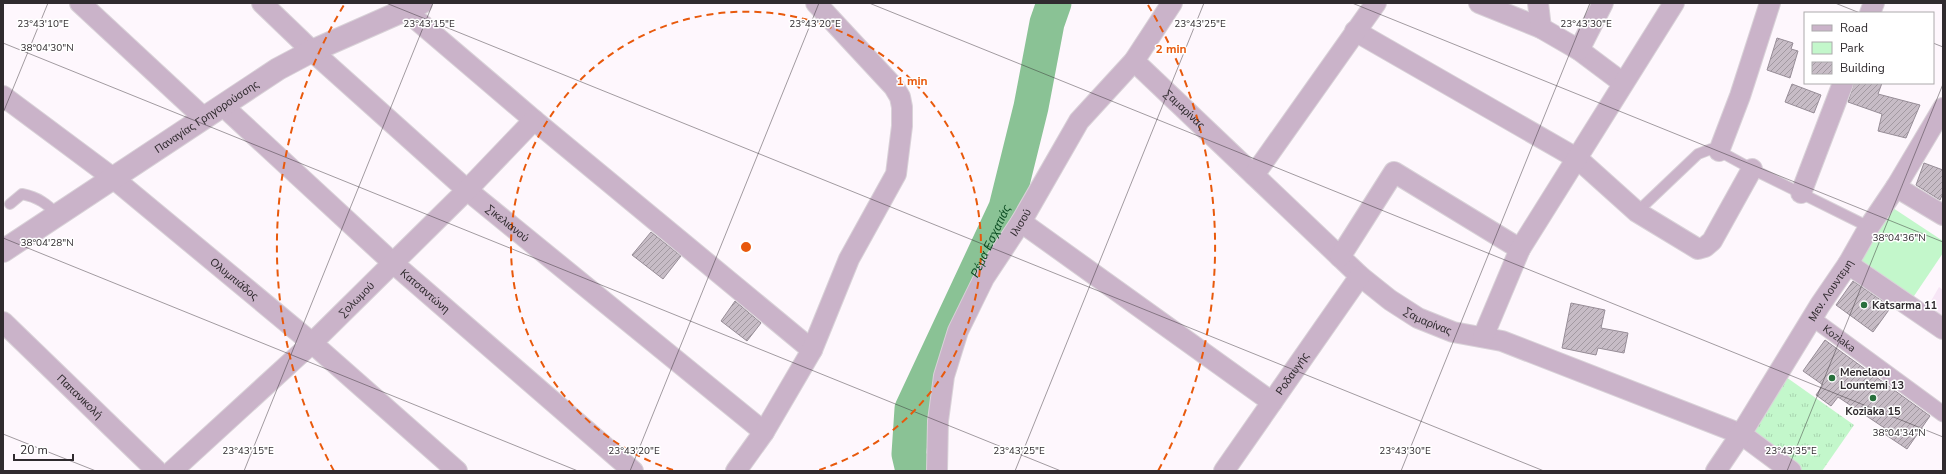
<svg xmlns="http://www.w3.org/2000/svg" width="1946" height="474" font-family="'Nunito Sans',sans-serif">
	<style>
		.built { fill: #f7e6f6 }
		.grass { fill: url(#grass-tufts) }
		.park { fill: #c3f7cb }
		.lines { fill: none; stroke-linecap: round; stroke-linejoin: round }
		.river { stroke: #8ac295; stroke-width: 35 }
		.building { fill: url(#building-hatch); stroke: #978d97 }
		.service-casing { stroke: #d9d2d8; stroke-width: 12 }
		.pedestrian-casing { stroke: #d9d2d8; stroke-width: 17 }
		.minor-casing { stroke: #d9d2d8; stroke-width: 22 }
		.tertiary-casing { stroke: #d9d2d8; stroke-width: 24 }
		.service { stroke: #cab3c9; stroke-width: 10 }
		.pedestrian { stroke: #cab3c9; stroke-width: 15 }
		.minor { stroke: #cab3c9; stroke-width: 20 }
		.tertiary { stroke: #cab3c9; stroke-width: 22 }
		.ticks { fill: none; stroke: #302b2f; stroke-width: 1; stroke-opacity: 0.45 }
		.ring { fill: none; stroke: #e8590c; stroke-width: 2; stroke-dasharray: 7 5 }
		.poi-dot { fill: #29703d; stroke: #fff; stroke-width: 1.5 }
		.labels { text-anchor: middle; stroke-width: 3; stroke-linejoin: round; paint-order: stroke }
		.street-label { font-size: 11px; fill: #302b2f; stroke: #fff }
		.poi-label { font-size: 11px; font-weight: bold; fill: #302b2f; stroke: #fff; text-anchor: start }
		.water-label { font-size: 12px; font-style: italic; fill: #094a20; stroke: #fff }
		.ticks-label { font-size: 10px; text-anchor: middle; fill: #302b2f; stroke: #fff; stroke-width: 3; stroke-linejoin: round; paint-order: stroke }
		.centre { fill: #e8590c; stroke: #fff; stroke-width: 2 }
		.ring-label { font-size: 12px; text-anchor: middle; font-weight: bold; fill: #e8590c; stroke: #fff; stroke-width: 3; stroke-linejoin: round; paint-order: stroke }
	</style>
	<defs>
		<pattern id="grass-tufts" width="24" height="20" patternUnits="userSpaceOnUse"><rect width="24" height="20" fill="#c3f7cb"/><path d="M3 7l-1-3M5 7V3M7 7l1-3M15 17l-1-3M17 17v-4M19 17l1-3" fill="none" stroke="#a8d4af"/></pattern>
		<pattern id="building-hatch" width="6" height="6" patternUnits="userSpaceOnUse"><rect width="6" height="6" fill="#c7bcc6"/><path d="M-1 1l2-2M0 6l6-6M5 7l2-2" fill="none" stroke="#a299a1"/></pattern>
	</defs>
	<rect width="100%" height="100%" fill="#fef7fd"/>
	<polygon class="built" points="1939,287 1943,290 1943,318 1927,308"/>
	<polygon class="grass" points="1786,377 1854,425 1822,471 1802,471 1747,433"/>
	<polygon class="park" points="1893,208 1943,241 1943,253 1912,299 1856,262"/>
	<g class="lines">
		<path class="river" id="s1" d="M913,471L909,454L912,409L1006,208L1031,107L1047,23L1054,3"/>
	</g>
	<g class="building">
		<polygon points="1777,38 1793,43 1791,49 1798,51 1790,78 1767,70"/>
		<polygon points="1854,83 1882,83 1878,94 1920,105 1906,138 1878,131 1882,114 1848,102"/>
		<polygon points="1792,84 1821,95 1814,113 1785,102"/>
		<polygon points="1924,163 1943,170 1943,193 1940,200 1916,185"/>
		<polygon points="651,232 681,256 663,279 632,255"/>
		<polygon points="1853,281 1891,307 1873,332 1836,305"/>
		<polygon points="735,301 761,323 747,341 721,321"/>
		<polygon points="1571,303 1605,310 1601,328 1628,333 1624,353 1598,348 1596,355 1562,348"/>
		<polygon points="1825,340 1930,416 1907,449 1883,433 1886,429 1838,397 1831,406 1816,395 1823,385 1803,371"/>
	</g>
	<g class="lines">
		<defs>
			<g id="service">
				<path d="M10,204L22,194C38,197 47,204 58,215"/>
				<polyline points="1637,212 1698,154 1711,149 1719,151 1752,169 1869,227"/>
			</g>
			<g id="pedestrian">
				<path id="s2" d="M1812,318L1943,414"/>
			</g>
			<g id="minor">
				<polyline points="80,3 204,118"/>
				<path id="s3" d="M262,3L312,51L467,190L764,432"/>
				<polyline points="1479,3 1541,28 1579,50 1623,83"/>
				<polyline points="1538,3 1541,28"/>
				<polyline points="405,10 534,120 812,350"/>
				<polyline points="1870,13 1874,3"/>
				<polyline points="1355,31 1578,159 1637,212 1698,249 1705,247 1712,241 1752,169"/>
				<polyline points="1579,50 1603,3"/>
				<path id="s4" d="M1134,61L1360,276L1390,300L1418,318L1453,332L1502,341L1741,434L1791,471"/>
				<path id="s5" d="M3,96L113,178L312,343L457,471"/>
				<path id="s6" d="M223,106L393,263L633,471"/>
				<polyline points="1719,151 1740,96 1770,3"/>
				<polyline points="1254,175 1376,3"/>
				<polyline points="1896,187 1943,215"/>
				<polyline points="1801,193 1843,83"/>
				<polyline points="1021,222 1272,402"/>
				<polyline points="1340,257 1394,172 1520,249"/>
				<polyline points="1848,264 1943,329"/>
				<path id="s7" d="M3,322L157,471"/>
				<polyline points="1483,337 1520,249 1674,3"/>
				<path id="s8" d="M172,471L312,343L467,190L534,120"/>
				<polyline points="736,471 764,432 812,350 849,259 896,174 902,126 902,107 900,97 894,87 816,3"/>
				<path id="s9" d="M937,471L938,421L944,376L958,331L984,278L1021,222L1079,121L1134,61L1172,3"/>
				<path id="s10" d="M1224,471L1360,276"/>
				<path id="s11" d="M1716,471L1741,434L1820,305L1848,264L1869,227L1896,187L1943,108"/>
			</g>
			<g id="tertiary">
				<path id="s12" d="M3,251L278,69L312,51L421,3"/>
			</g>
		</defs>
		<use href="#service" class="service-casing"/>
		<use href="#pedestrian" class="pedestrian-casing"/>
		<use href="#minor" class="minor-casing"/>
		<use href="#tertiary" class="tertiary-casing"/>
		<use href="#service" class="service"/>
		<use href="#pedestrian" class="pedestrian"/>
		<use href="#minor" class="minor"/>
		<use href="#tertiary" class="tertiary"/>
	</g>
	<path class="ticks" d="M386,3L1544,471M869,3L1943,437M1352,3L1943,242M1835,3L1860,13M3,43L1061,471M1933,43L1943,47M3,113L48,3M3,238L578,471M3,434L96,471M244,471L433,3M630,471L819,3M1015,471L1204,3M1401,471L1590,3M1787,471L1943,84"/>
	<g class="ring">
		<path d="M673 470A235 235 0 1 1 819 470"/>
		<path d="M334 471A469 469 0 0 1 344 5M1148 5A469 469 0 0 1 1158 471"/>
	</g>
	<g class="poi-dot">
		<circle cx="1864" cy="305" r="4"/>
		<circle cx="1832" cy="378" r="4"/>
		<circle cx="1873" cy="398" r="4"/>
	</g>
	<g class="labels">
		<g class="street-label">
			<text dy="4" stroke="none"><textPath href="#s4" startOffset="70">Σαμαρίνας</textPath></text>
			<text dy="4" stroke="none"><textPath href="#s12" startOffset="244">Παναγίας Γρηγορούσσης</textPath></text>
			<text dy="4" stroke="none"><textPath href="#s9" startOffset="268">Ιλισού</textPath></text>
			<text dy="4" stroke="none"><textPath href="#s3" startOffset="330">Σικελιανού</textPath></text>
			<text dy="4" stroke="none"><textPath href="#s5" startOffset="295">Ολυμπιάδος</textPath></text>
			<text dy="4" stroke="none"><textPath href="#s11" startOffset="214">Μεν. Λουντεμη</textPath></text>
			<text dy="4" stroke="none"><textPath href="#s6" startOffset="274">Κατσαντώνη</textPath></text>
			<text dy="4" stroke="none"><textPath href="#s8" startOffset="252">Σολωμού</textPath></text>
			<text dy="4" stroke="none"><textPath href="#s4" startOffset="394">Σαμαρίνας</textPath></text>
			<text dy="4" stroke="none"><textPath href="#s2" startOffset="34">Koziaka</textPath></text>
			<text dy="4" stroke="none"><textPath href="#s10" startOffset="119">Ροδαυγής</textPath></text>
			<text dy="4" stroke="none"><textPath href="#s7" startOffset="107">Παπανικολή</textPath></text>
		</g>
		<g class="poi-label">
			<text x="1872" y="309">Katsarma 11</text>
			<text x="1840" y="376">Menelaou<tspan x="1840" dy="13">Lountemi 13</tspan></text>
			<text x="1873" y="415" text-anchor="middle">Koziaka 15</text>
		</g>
		<g class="water-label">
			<text dy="4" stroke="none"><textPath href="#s1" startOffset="248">Ρέμα Εσχατιάς</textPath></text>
		</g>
	</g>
	<g class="ticks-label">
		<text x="43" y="27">23°43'10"E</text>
		<text x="429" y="27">23°43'15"E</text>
		<text x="815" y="27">23°43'20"E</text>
		<text x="1200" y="27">23°43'25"E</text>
		<text x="1586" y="27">23°43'30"E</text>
		<text x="47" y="51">38°04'30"N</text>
		<text x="1899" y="241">38°04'36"N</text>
		<text x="47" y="246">38°04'28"N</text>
		<text x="1899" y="436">38°04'34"N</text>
		<text x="248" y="454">23°43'15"E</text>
		<text x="634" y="454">23°43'20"E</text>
		<text x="1019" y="454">23°43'25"E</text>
		<text x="1405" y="454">23°43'30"E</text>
		<text x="1791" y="454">23°43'35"E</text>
	</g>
	<circle cx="746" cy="247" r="6" class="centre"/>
	<g class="ring-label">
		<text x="1171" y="53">2 min</text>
		<text x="912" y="85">1 min</text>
	</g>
	<rect width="1946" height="474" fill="none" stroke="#302b2f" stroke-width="8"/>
	<rect x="1804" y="12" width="130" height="72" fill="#ffffff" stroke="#acaaac"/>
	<rect x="1812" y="25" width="20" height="6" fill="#cab3c9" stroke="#acaaac"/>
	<text x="1840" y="32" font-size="12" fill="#302b2f">Road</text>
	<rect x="1812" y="42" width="20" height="12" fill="#c3f7cb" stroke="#acaaac"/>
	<text x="1840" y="52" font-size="12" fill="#302b2f">Park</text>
	<rect x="1812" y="62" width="20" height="12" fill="url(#building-hatch)" stroke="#acaaac"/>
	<text x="1840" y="72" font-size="12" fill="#302b2f">Building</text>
	<path d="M14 454v6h59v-6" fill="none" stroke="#302b2f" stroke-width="2"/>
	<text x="20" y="454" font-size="12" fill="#302b2f" stroke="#ffffff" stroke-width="3" paint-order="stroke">20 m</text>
</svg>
